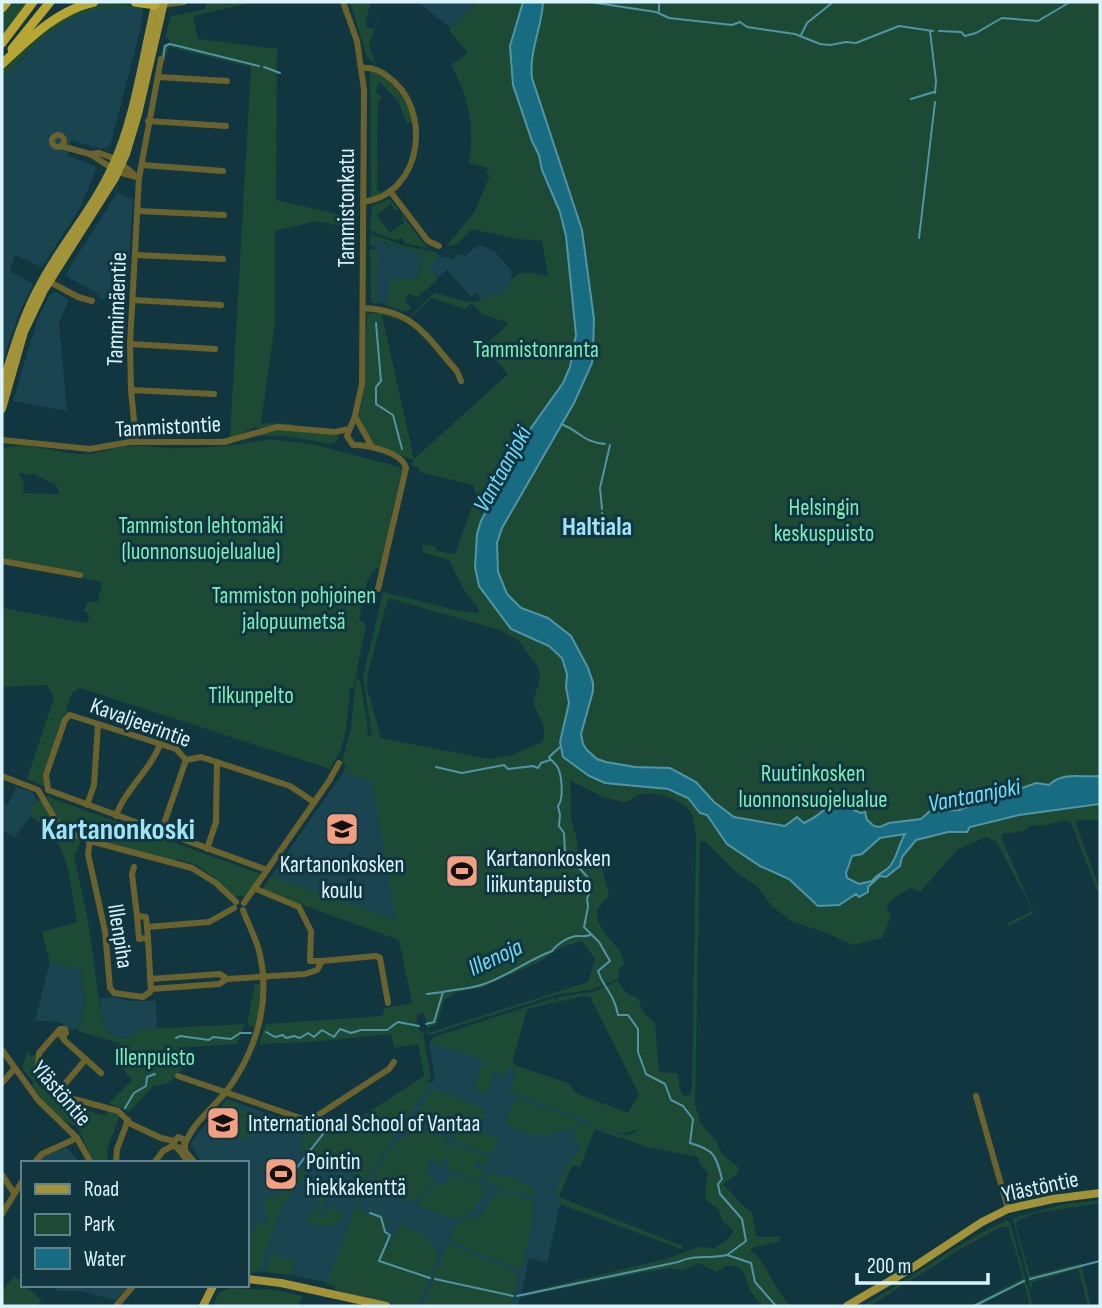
<svg xmlns="http://www.w3.org/2000/svg" width="1102" height="1308" font-family="'Sofia Sans Condensed',sans-serif">
	<style>
		.built { fill: #1a4450 }
		.green { fill: #1d4a35; fill-rule: evenodd }
		.water { fill: #176c82; stroke: #5295a7; stroke-width: 2; fill-rule: evenodd }
		.lines { fill: none; stroke-linecap: round; stroke-linejoin: round }
		.stream { stroke: #5295a7; stroke-width: 2 }
		.minor { stroke: #6b632e; stroke-width: 6 }
		.major { stroke: #a29339; stroke-width: 8 }
		.highway { stroke: #b8a634; stroke-width: 9 }
		.labels { text-anchor: middle; stroke-width: 6; stroke-linejoin: round; paint-order: stroke }
		.street-label { font-size: 23px; fill: #daf4fd; stroke: #113640 }
		.park-label { font-size: 23px; fill: #7beeb5; stroke: #113640 }
		.poi-label { font-size: 23px; fill: #daf4fd; stroke: #113640; text-anchor: start }
		.water-label { font-size: 24px; font-style: italic; fill: #71dbfa; stroke: #113640 }
		.quarter-label { font-size: 26px; font-weight: bold; fill: #9fe3f9; stroke: #113640 }
		.district-label { font-size: 30px; font-weight: bold; fill: #9fe3f9; stroke: #113640 }
	</style>
	<rect width="100%" height="100%" fill="#113640"/>
	<g class="built">
		<polygon points="417,2 474,2 476,4 451,28"/>
		<polygon points="121,5 143,9 141,27 110,146 102,149 71,140 68,156 95,166 96,169 80,208 42,267 15,255 10,271 33,284 20,311 2,364 2,80 53,28 90,9"/>
		<polygon points="117,193 133,199 127,296 100,299 98,294 65,275"/>
		<polygon points="375,240 424,255 416,278 390,306 375,301"/>
		<polygon points="483,246 495,252 512,271 511,284 500,296 492,294 483,301 475,293 471,297 447,270 438,277 428,267 440,256 454,259 455,254 465,256 476,247"/>
		<polygon points="56,292 69,300 59,322 67,411 13,401 37,321 50,295"/>
		<polygon points="347,767 371,775 397,921 271,876"/>
		<polygon points="16,787 32,792 38,801 29,807 33,812 15,837 2,831 2,798 7,807"/>
		<polygon points="50,962 81,969 85,1005 79,1028 70,1030 63,1024 52,1021 35,1021"/>
		<polygon points="112,997 130,1001 156,1001 157,1028 136,1032 128,1039 110,1034 102,1020 100,998"/>
		<polygon points="434,1039 512,1062 517,1066 568,1083 577,1094 628,1113 618,1138 594,1129 580,1167 575,1165 571,1168 558,1196 560,1204 547,1263 529,1258 522,1291 524,1293 520,1297 518,1306 412,1306 331,1283 275,1272 254,1271 290,1185 281,1195 266,1203 268,1222 254,1227 252,1233 247,1235 247,1163 202,1163 191,1146 193,1140 227,1099 311,1129 365,1175 427,1082 435,1081 429,1042"/>
		<polygon points="67,1147 80,1163 37,1163 40,1158"/>
		<polygon points="57,1285 121,1285 126,1289 115,1300 80,1291 57,1291"/>
	</g>
	<g class="green">
		<polygon points="11,2 30,2 2,38 2,15"/>
		<polygon points="209,2 254,2 193,16 198,39 277,49 276,200 350,217 350,208 353,208 355,222 351,223 355,227 354,234 351,234 350,228 316,221 275,231 275,322 261,423 293,424 293,426 259,429 255,427 230,439 209,440 230,437 251,67 169,47 165,61 160,58 163,45 169,42 170,40 165,37 171,16 206,9 206,3"/>
		<polygon points="350,2 371,2 365,22 367,23 366,28 374,28 384,2 369,45 376,65 367,57"/>
		<path d="M474,2H523L512,34L510,65L523,116L539,155L542,170L552,190L566,236L576,335L570,367L563,383L531,428L523,448L500,484L481,521L477,534L475,567L479,586L511,629L549,646L562,658L567,674L566,687L569,703L560,742L563,757C577,769 594,780 612,784C619,786 627,784 634,785C653,787 671,791 688,798L690,804L707,815L723,839L751,860L789,879L811,899L839,905L868,887L872,881L859,884L847,878L846,873L852,856L862,854L880,838L899,832L970,827L1020,814L1100,804V820H1077L1076,824L1100,890V898L1071,823L1066,820L1041,826L1030,825L1024,831L1002,834V839L1034,913L1008,926L1009,922L1031,912L1032,909L996,841L986,837L958,849L920,892L911,888L898,895L886,906L891,916L882,938L853,945L824,932L791,921L771,905L757,886L737,873L706,842L700,841L695,1104L701,1124L716,1141L722,1154L738,1167V1173L723,1185C734,1193 739,1205 751,1211L757,1237H780L778,1242L754,1247L750,1250C769,1264 773,1290 791,1306H762C759,1301 754,1297 751,1292C743,1277 748,1264 725,1266L717,1272L699,1263L683,1270L669,1268L635,1274L520,1297L527,1292L666,1259L699,1247L715,1248L727,1240L734,1231L722,1221L719,1210L706,1200L705,1186L708,1173L700,1164L698,1157L647,1147L595,1129L580,1167L575,1165L571,1168L559,1197L683,1246L681,1249L560,1204L558,1196L554,1194L569,1162L582,1147L581,1143L575,1140L572,1135C593,1103 616,1151 639,1129L623,1134L509,1091L517,1071L509,1067L505,1076L494,1071L487,1094L474,1090L483,1060L433,1043L431,1038L554,998L557,1001L558,997L592,992L618,981L625,992L638,998L643,1012L655,1023L659,1072L677,1073L681,1093L684,1096L690,1095L692,1087L696,838C695,829 695,819 690,811C681,799 654,790 639,795C633,797 631,801 624,802L603,797L570,780L571,818L577,840L578,854L583,859L606,865L603,873L609,895C606,900 601,903 598,909C590,927 624,946 624,964L618,971V979L590,990L555,995L430,1035L427,1033V1022L423,1012L416,1016L419,1031L423,1032L431,1078L427,1081L428,1087L368,1176L365,1174L367,1178L364,1182L355,1180L356,1175L324,1163L322,1166L313,1165L309,1169L281,1207L258,1272L247,1274V1235L252,1233L256,1224L268,1222L264,1198L281,1195L313,1154L300,1149L304,1142L301,1141L305,1128L312,1126L305,1123L311,1125L314,1120L342,1129L424,1076L418,1044L394,1048L391,1034L312,1042L259,1044L266,1024L382,1016L385,1008L412,1003L399,940L262,890L271,876L396,920L372,782L343,772L346,767L342,762L351,727L356,678L360,680L368,729L367,735L372,737L363,677L383,592L459,611L478,613L479,610L463,588L449,560L422,552L423,544L436,547L437,551L455,554L476,496L473,485L419,472L420,468L410,464L414,462V460L374,446L359,415L364,390L367,314L382,311L403,318L402,321L382,315L414,459L508,374L484,346L509,323L482,314L472,303L465,309L432,298L412,316L411,315L435,293C454,297 475,310 492,294L494,295L497,293L500,296C508,289 509,282 514,277C522,268 538,275 548,276L542,241L527,239L521,240L472,229L456,245L446,246L474,213L490,175L486,174L488,168L469,163C475,127 469,97 451,65L468,53L449,30L476,4ZM388,598L500,630L519,641L538,667L540,678L533,702C538,717 549,726 542,742L512,755L489,759L381,738L367,688L368,672ZM582,941L595,959L588,982L428,1033V1028L437,1024L444,1000L457,992L483,987L539,962L562,947ZM583,996L590,997L639,1094L628,1113L577,1094L568,1083L517,1066L512,1062L527,1009Z"/>
		<path d="M543,2H1100V791L1045,793L1041,797L1015,801L1016,803L987,814L900,827L754,836L710,804L578,756L576,705L562,629C556,625 551,619 544,616C536,613 526,611 518,606C495,588 493,554 502,528L574,403L592,363L593,353L594,319L577,212L532,78C529,49 542,29 543,2Z"/>
		<path d="M105,3L143,7V9C71,0 47,34 2,80V69C31,40 63,10 105,3Z"/>
		<path d="M370,70C395,81 405,98 414,122L407,123L398,101L379,81L376,92L383,98L378,100L377,190L380,191V195L371,198Z"/>
		<polygon points="389,199 399,210 395,210 391,204 377,215 390,233 404,223 401,213 427,248 405,243 402,238 394,240 370,230 372,206"/>
		<polygon points="371,234 404,246 435,252 440,256 429,267 438,279 418,297 408,294 405,303 411,307 406,312 384,305 390,298 390,279 416,278 424,255 376,240 375,246 370,246"/>
		<polygon points="370,249 377,250 379,255 376,270 376,300 379,304 372,303 371,299"/>
		<polygon points="280,429 334,435 339,436 336,442 330,444 285,436 256,436"/>
		<path d="M269,439L312,444L403,468L392,513L384,570L376,568L367,581L359,620L366,625L353,688H350C348,707 348,727 342,746C339,757 332,761 330,771V769L80,688L72,693L66,711L71,713L67,714L44,786L27,779L54,698L47,685L2,687V608L86,623L90,616L84,611L88,601L98,602L102,582L81,578L82,572L2,558V449C23,439 61,455 84,454C99,454 113,448 127,446L128,448L129,446C146,445 163,449 180,448C210,448 239,445 269,439ZM23,473L28,475L34,474L56,485L60,494L23,493L24,483L19,474Z"/>
		<polygon points="49,795 51,798 261,874 245,896 234,896 218,882 217,879 196,865 178,859 175,861 73,833 60,823 46,797"/>
		<path d="M41,800L71,837L81,841L74,856L88,921L102,1020L110,1034L127,1039L136,1032L146,1029L245,1024L237,1044L186,1047L183,1067L178,1075L166,1084L153,1086L129,1112L109,1103L132,1080C121,1068 116,1059 119,1043L78,1031L85,1005L81,969L50,962L42,932L77,922C69,879 71,840 30,816L33,812L28,807Z"/>
		<polygon points="255,984 261,984 258,1016 254,1027 247,1025"/>
		<polygon points="28,1050 31,1056 37,1055 35,1081 58,1103 106,1116 108,1110 120,1115 107,1149 108,1163 94,1163 78,1128 62,1119 44,1102 32,1085 34,1082 22,1069"/>
		<polygon points="433,1090 438,1090 483,1108 484,1110 480,1128 482,1132 499,1139 491,1155 451,1139 452,1133 449,1131 451,1125 441,1121 438,1127 442,1129 441,1131 419,1128 403,1132"/>
		<path d="M517,1098L578,1120L579,1121L573,1129C564,1130 559,1132 551,1134C538,1138 512,1130 504,1121Z"/>
		<polygon points="227,1100 237,1103 236,1107 259,1116 263,1113 255,1135 241,1140 226,1110 218,1114 217,1112"/>
		<path d="M418,1131L444,1136C451,1145 446,1158 443,1168L440,1167L441,1163L429,1160L425,1173L436,1180L420,1196L409,1202L373,1186L371,1180C384,1160 393,1136 418,1131Z"/>
		<polygon points="450,1143 488,1157 490,1159 487,1165 477,1160 474,1166 485,1170 480,1182 447,1169"/>
		<polygon points="278,1160 295,1173 284,1187 267,1174"/>
		<polygon points="489,1172 518,1180 534,1190 535,1199 517,1190 498,1190 498,1185 489,1182 486,1186 484,1186"/>
		<path d="M451,1174L481,1185L485,1192C477,1206 470,1217 454,1219L416,1205L437,1183L446,1184Z"/>
		<path d="M311,1185L316,1186L313,1193L325,1198L319,1216L325,1218L329,1208L332,1207L345,1215C333,1228 324,1228 308,1222L312,1211L316,1212L320,1200L308,1195Z"/>
		<polygon points="502,1192 518,1193 533,1202 534,1206 529,1241 521,1268 518,1269 449,1240 455,1225 472,1217 477,1220 496,1194"/>
		<polygon points="360,1196 363,1197 358,1203 358,1210 389,1220 385,1234 395,1237 400,1224 426,1236 439,1254 418,1306 396,1306 335,1290 334,1286 327,1284"/>
		<polygon points="1100,1200 1100,1203 1037,1213 1018,1220 1016,1225 1030,1276 1081,1263 1091,1306 1088,1306 1078,1269 1032,1282 1031,1291 1013,1218 1065,1204"/>
		<path d="M1007,1220L1010,1223L1033,1306H1030L1024,1283L978,1306H969L1023,1278L1009,1229L1006,1227H1001L964,1247L870,1306H862C911,1279 956,1243 1007,1220Z"/>
		<polygon points="448,1243 518,1273 512,1306 423,1306"/>
		<polygon points="271,1252 272,1255 288,1260 290,1258 295,1261 290,1275 265,1272"/>
		<polygon points="15,1276 42,1301 36,1306 2,1306 2,1290"/>
		<polygon points="229,1288 275,1290 303,1296 298,1306 214,1306 218,1293"/>
	</g>
	<path class="water" d="M523,2H543C542,28 529,50 532,78L582,230L594,319L593,353L592,363L574,403L502,528L497,543L498,572L507,594L521,608L548,618L571,636L588,668L593,683V691L581,734L583,744L587,750L597,759L606,762L635,767L670,768L696,782L714,802L734,817L785,826L797,817L804,823C815,818 824,811 832,802L837,801L860,813L865,812L867,820L874,826L880,827L889,823L921,819L930,811L959,810L1036,783L1049,785C1063,771 1082,778 1100,776V804L1019,815L970,827L967,832H948L916,840L902,857L900,866L886,877L880,876L868,887V892L859,897L856,894L839,905L818,906L789,879L760,866L727,844L707,815L700,813L688,798L668,789L605,783L589,776L563,757L560,742L569,703L566,687L567,674L562,658L549,646L511,629L479,586L475,567L477,534L481,521L500,484L523,448L531,428L563,383L570,367L576,335L566,236L560,212L542,170L539,155L532,141L513,85L510,46ZM905,834C899,843 898,856 890,866C885,872 877,874 872,881L859,884L847,878L846,873L852,856L862,854L880,838Z"/>
	<g class="lines">
		<g class="stream">
			<polyline points="590,2 656,12 669,18 732,25 740,22 747,27 795,34 820,44 830,45 846,42 856,43 899,26 933,31"/>
			<polyline points="659,2 659,11"/>
			<polyline points="930,31 936,81 935,93"/>
			<polyline points="939,31 961,32 965,36 976,33 1002,18 1038,21 1070,2"/>
			<polyline points="801,35 807,23 833,2"/>
			<polyline points="163,59 165,46 170,44 259,66"/>
			<polyline points="264,67 280,73"/>
			<polyline points="911,99 934,92"/>
			<polyline points="919,238 935,102"/>
			<polyline points="376,323 381,381 376,387 376,404 393,415 402,449"/>
			<path d="M561,424C580,431 582,442 605,444"/>
			<polyline points="602,509 600,488 610,445"/>
			<polyline points="602,513 605,527"/>
			<path d="M560,747L549,757C551,761 555,763 557,766C562,774 564,799 558,806L560,815L559,826L564,833L565,852L590,880L591,891L587,898L588,907L584,927L599,942L610,961L598,971C604,989 614,993 618,1015H628L638,1029V1052L646,1074L665,1084L671,1100L683,1106L693,1119L690,1143C715,1150 716,1156 722,1179L718,1184L720,1194L742,1219L746,1241L727,1255L751,1263L755,1282L776,1306"/>
			<polyline points="436,767 462,773 504,765 508,769 533,766 538,768 541,763 550,760"/>
			<polyline points="427,994 443,992"/>
			<path d="M426,1024L434,1022L443,992C456,989 469,989 481,985C506,977 528,960 552,951C557,944 569,936 578,936C582,936 586,937 590,935"/>
			<polyline points="266,1032 275,1037 283,1035 286,1038 294,1036 300,1038 308,1033 314,1037 322,1030 334,1037 340,1029 351,1033 361,1030 387,1030 398,1022 419,1026"/>
			<polyline points="176,1038 180,1036 209,1040 213,1037 231,1039 240,1033 251,1033"/>
			<polyline points="125,1108 134,1093 146,1086 147,1077 155,1074"/>
			<polyline points="295,1175 295,1170 323,1134 318,1130"/>
			<polyline points="370,1213 381,1217 385,1232 390,1235 379,1261 430,1278"/>
			<polyline points="435,1279 513,1296"/>
			<polyline points="1030,1279 1100,1261"/>
			<path d="M517,1296L678,1262C695,1254 710,1259 727,1255"/>
			<polyline points="974,1306 1024,1281"/>
		</g>
		<g class="minor">
			<path d="M343,2L357,41L364,90L362,384L355,416L347,436L353,445C368,445 402,452 406,468L378,589"/>
			<polyline points="161,5 184,2"/>
			<path d="M362,68C371,67 379,70 387,76C433,107 424,194 363,202"/>
			<polyline points="158,77 227,81"/>
			<polyline points="148,121 226,126"/>
			<circle cx="58" cy="141" r="6"/>
			<polyline points="61,146 90,154 99,153 116,159 137,177"/>
			<polyline points="90,154 118,172 137,177"/>
			<polyline points="142,165 223,171"/>
			<polyline points="390,191 428,241 439,246"/>
			<polyline points="138,211 224,215"/>
			<polyline points="135,255 223,259"/>
			<polyline points="48,281 78,297 92,301"/>
			<polyline points="133,300 221,305"/>
			<path d="M363,308C415,310 425,336 457,371L461,381"/>
			<polyline points="130,344 215,349"/>
			<polyline points="131,390 214,394"/>
			<polyline points="355,416 372,447"/>
			<polyline points="2,440 90,449 130,442 224,442 277,427 335,432 349,429"/>
			<polyline points="136,441 131,390 130,344 139,178 161,59"/>
			<polyline points="2,561 80,575"/>
			<polyline points="2,776 38,790 59,826 69,833 90,841 192,868 216,883 236,902"/>
			<polyline points="48,790 46,775 65,720 70,715 176,749 186,760 201,757 290,786 314,802"/>
			<polyline points="48,790 267,870"/>
			<polyline points="87,805 94,785 98,724"/>
			<path d="M116,816C125,789 151,770 160,744"/>
			<polyline points="161,832 186,760"/>
			<path d="M90,841L88,854L105,931L110,988L114,993L143,997L150,992L151,989C149,965 149,941 146,917L137,916L139,939L148,938"/>
			<polyline points="207,849 216,822 217,762"/>
			<polyline points="134,867 132,874 137,916"/>
			<polyline points="254,888 299,907 311,931 310,961 322,961"/>
			<polyline points="244,903 329,781 339,763"/>
			<polyline points="147,927 209,922 234,908"/>
			<polyline points="150,979 220,974 227,979 219,984 151,989"/>
			<polyline points="227,979 305,974 317,970 322,961 376,956 380,958 388,1003"/>
			<polyline points="58,1032 62,1037 66,1033 65,1029 60,1029 39,1053 38,1075 63,1096 118,1111 131,1124 161,1138 174,1141"/>
			<polyline points="64,1037 64,1040 101,1073"/>
			<polyline points="2,1050 38,1100 77,1138 91,1163"/>
			<polyline points="178,1076 309,1121 389,1069 394,1062"/>
			<polyline points="2,1083 15,1068"/>
			<polyline points="58,1092 86,1059"/>
			<polyline points="976,1096 1008,1209"/>
			<path d="M185,1143L183,1139L178,1137L173,1143L175,1147L182,1148C186,1142 189,1135 193,1129C202,1116 215,1105 225,1093C255,1054 271,1004 260,955C257,939 248,925 243,910"/>
			<polyline points="185,1146 185,1151 195,1163"/>
			<polyline points="178,1149 189,1163"/>
			<polyline points="34,1163 42,1154 77,1138"/>
			<polyline points="116,1163 117,1149 128,1120"/>
			<polyline points="154,1163 163,1151 174,1145"/>
			<polyline points="2,1175 14,1193"/>
			<polyline points="2,1214 23,1180"/>
			<polyline points="116,1306 134,1285"/>
		</g>
		<g class="major">
			<path d="M2,386C13,350 23,314 42,281C63,242 94,207 112,167C135,119 143,54 156,2"/>
			<polyline points="2,409 24,332 44,290 115,178 126,154 138,114 164,2"/>
			<polyline points="247,1279 281,1283 386,1306"/>
			<polyline points="203,1306 213,1286"/>
			<polyline points="847,1306 912,1268 982,1222 1008,1209 1053,1199 1100,1193"/>
		</g>
		<g class="highway">
			<polyline points="135,2 155,5"/>
			<polyline points="2,8 7,2"/>
			<polyline points="2,43 33,2"/>
			<polyline points="12,49 50,2"/>
			<path d="M2,64C28,40 57,10 94,2"/>
		</g>
	</g>
	<defs>
		<symbol id="school-square" viewBox="-11 -11 22 22"><rect x="-9" y="-9" width="18" height="18" rx="4" fill="#f39f82" stroke="#113640"/><path d="M0-5L7-2L0 1L-7-2ZM-4 1L0 2.5L4 1V4Q0 6-4 4Z" fill="#111"/></symbol>
		<symbol id="stadium-square" viewBox="-11 -11 22 22"><rect x="-9" y="-9" width="18" height="18" rx="4" fill="#f39f82" stroke="#113640"/><path d="M0-5a6.5 5 0 1 0 0 10a6.5 5 0 1 0 0-10ZM-3.5-1.8h7v3.6h-7Z" fill="#111"/></symbol>
	</defs>
	<g fill-rule="evenodd">
		<use href="#school-square" x="323" y="810" width="38" height="38"/>
		<use href="#stadium-square" x="443" y="852" width="38" height="38"/>
		<use href="#school-square" x="204" y="1104" width="38" height="38"/>
		<use href="#stadium-square" x="262" y="1155" width="38" height="38"/>
	</g>
	<g class="labels">
		<g class="street-label">
			<text transform="translate(346 208) rotate(-90)" y="8">Tammistonkatu</text>
			<text transform="translate(116 309) rotate(-88)" y="8">Tammimäentie</text>
			<text transform="translate(168 426) rotate(-3)" y="8">Tammistontie</text>
			<text transform="translate(141 722) rotate(20)" y="8">Kavaljeerintie</text>
			<text transform="translate(121 936) rotate(81)" y="8">Illenpiha</text>
			<text transform="translate(62 1093) rotate(49)" y="8">Ylästöntie</text>
			<text transform="translate(1040 1186) rotate(-12)" y="8">Ylästöntie</text>
		</g>
		<g class="park-label">
			<text x="536" y="357">Tammistonranta</text>
			<text x="824" y="515">Helsingin<tspan x="824" dy="26">keskuspuisto</tspan></text>
			<text x="201" y="533">Tammiston lehtomäki<tspan x="201" dy="26">(luonnonsuojelualue)</tspan></text>
			<text x="294" y="603">Tammiston pohjoinen<tspan x="294" dy="26">jalopuumetsä</tspan></text>
			<text x="251" y="703">Tilkunpelto</text>
			<text x="813" y="781">Ruutinkosken<tspan x="813" dy="26">luonnonsuojelualue</tspan></text>
			<text x="155" y="1065">Illenpuisto</text>
		</g>
		<g class="poi-label">
			<text x="486" y="866">Kartanonkosken<tspan x="486" dy="26">liikuntapuisto</tspan></text>
			<text x="342" y="872" text-anchor="middle">Kartanonkosken<tspan x="342" dy="26">koulu</tspan></text>
			<text x="248" y="1131">International School of Vantaa</text>
			<text x="306" y="1169">Pointin<tspan x="306" dy="26">hiekkakenttä</tspan></text>
		</g>
		<g class="water-label">
			<text transform="translate(502 469) rotate(-61)" y="8">Vantaanjoki</text>
			<text transform="translate(974 795) rotate(-11)" y="8">Vantaanjoki</text>
			<text transform="translate(495 957) rotate(-25)" y="8">Illenoja</text>
		</g>
		<g class="quarter-label">
			<text x="597" y="535">Haltiala</text>
		</g>
		<g class="district-label">
			<text x="118" y="839">Kartanonkoski</text>
		</g>
	</g>
	<rect width="1102" height="1308" fill="none" stroke="#daf4fd" stroke-width="7"/>
	<rect x="21" y="1161" width="228" height="126" fill="#113640" stroke="#61828c" stroke-width="2"/>
	<rect x="35" y="1184" width="35" height="10" fill="#a29339" stroke="#61828c" stroke-width="2"/>
	<text x="84" y="1196" font-size="21" fill="#daf4fd">Road</text>
	<rect x="35" y="1214" width="35" height="21" fill="#1d4a35" stroke="#61828c" stroke-width="2"/>
	<text x="84" y="1231" font-size="21" fill="#daf4fd">Park</text>
	<rect x="35" y="1248" width="35" height="21" fill="#176c82" stroke="#61828c" stroke-width="2"/>
	<text x="84" y="1266" font-size="21" fill="#daf4fd">Water</text>
	<path d="M857 1273v10h131v-10" fill="none" stroke="#daf4fd" stroke-width="3.5"/>
	<text x="867" y="1273" font-size="21" fill="#daf4fd" stroke="#113640" stroke-width="5" paint-order="stroke">200 m</text>
</svg>
